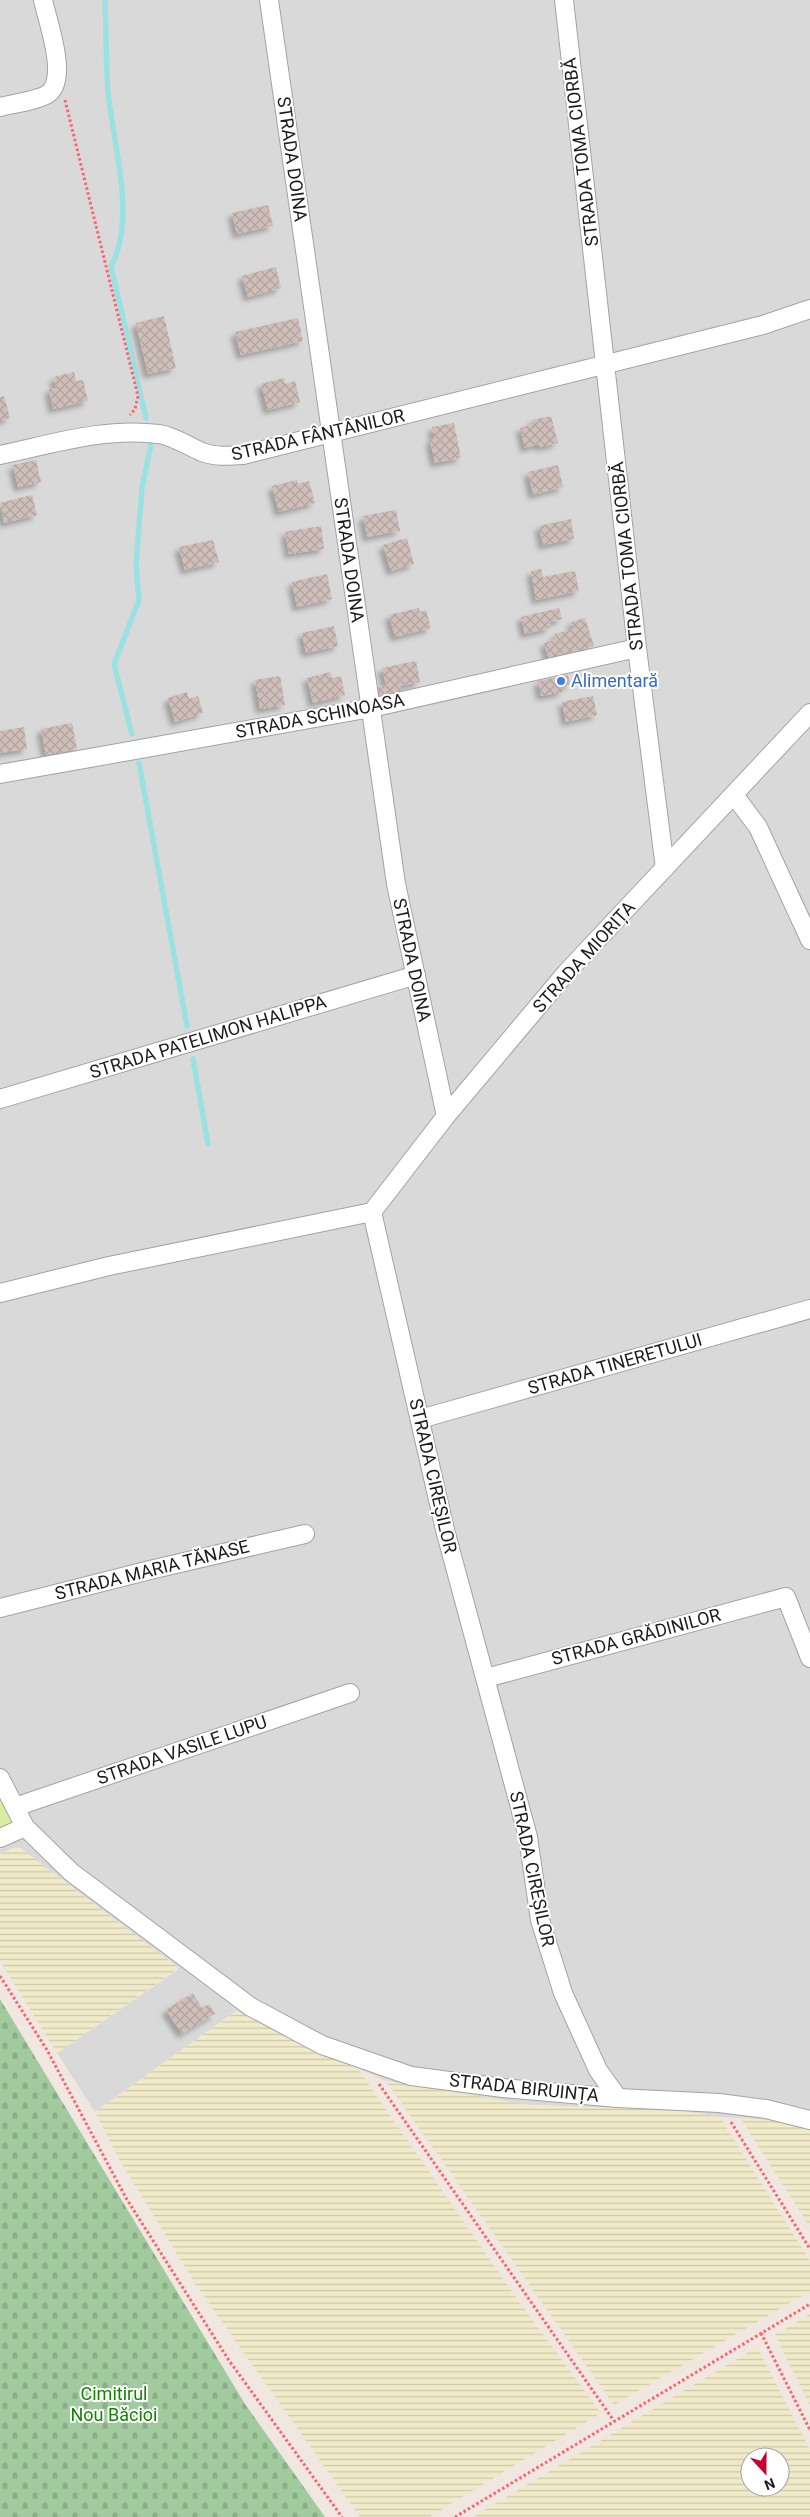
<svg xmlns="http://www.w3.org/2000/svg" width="810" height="2517" font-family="Roboto,sans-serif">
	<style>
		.residential { fill: #dad9d9 }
		.farmland { fill: url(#farmland-rules); fill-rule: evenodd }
		.grass { fill: #d8efa0 }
		.cemetery { fill: url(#cemetery-stones) }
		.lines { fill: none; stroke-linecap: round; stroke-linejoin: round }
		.stream { stroke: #9ce1e1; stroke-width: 5.5 }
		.building { fill: url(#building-cross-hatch); filter: url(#shadow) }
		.street-casing { stroke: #a3a3a3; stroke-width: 20 }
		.path { stroke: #ff6173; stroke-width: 3; stroke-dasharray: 2.5 2.5; stroke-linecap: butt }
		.street { stroke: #fff; stroke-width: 18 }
		.shop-dot { fill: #3f7fe0; stroke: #fff; stroke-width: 2 }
		.labels { text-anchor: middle; stroke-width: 4; stroke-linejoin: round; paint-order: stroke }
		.street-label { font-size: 18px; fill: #1c1c1c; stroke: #fff }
		.shop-label { font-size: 18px; fill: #366cbe; stroke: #fff; text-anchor: start }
		.park-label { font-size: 18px; fill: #128401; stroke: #fff }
	</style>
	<defs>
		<pattern id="farmland-rules" width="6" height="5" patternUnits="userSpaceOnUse" patternTransform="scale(1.25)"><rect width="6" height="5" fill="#f0eac9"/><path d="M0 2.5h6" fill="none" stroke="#cdc8ac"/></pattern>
		<pattern id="cemetery-stones" width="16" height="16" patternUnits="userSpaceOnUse" patternTransform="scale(1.25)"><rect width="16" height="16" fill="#a2ca9f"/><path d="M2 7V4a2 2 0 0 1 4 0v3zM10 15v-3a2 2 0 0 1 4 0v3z" fill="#8bad88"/></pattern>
		<pattern id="building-cross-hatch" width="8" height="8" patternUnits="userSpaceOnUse" patternTransform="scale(1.25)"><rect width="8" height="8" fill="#cfbeb9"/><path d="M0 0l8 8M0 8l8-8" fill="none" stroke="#b1a39e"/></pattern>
		<filter id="shadow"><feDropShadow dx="-4.5" dy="4.5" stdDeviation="2.5" flood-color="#0004"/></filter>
	</defs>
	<rect width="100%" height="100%" fill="#efe7e0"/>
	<polygon class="residential" points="0,0 810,0 810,2128 788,2121 720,2117 678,2110 531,2105 386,2081 236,2011 95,2112 57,2053 179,1969 18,1846 0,1854"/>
	<g class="farmland">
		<polygon points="18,1846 179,1968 57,2053 0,1961 0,1854"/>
		<polygon points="236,2011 358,2069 520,2303 601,2413 429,2517 360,2517 196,2285 119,2159 95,2112"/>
		<polygon points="386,2081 531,2105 678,2110 720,2117 810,2261 810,2291 614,2405"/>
		<polygon points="740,2118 788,2121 810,2128 810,2227"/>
		<polygon points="810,2314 810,2405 775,2335"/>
		<path d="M757,2347L810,2450V2517H473ZM750,2457H780V2487H750Z"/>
	</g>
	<polygon class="grass" points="0,1793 14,1824 0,1830"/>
	<polygon class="cemetery" points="0,1999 245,2404 325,2517 0,2517"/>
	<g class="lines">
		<g class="stream">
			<path d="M105,0C106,31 106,62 108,92C113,145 137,219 111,266L146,418"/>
			<polyline points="132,734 114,664 139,600 136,566 142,487 151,445"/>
			<polyline points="139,763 187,1026"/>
			<polyline points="193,1059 208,1144"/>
		</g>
	</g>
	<g class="building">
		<polygon points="268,205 273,226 237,234 232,213"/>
		<polygon points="276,267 281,288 248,297 242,276"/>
		<polygon points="164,316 176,368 148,374 136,323"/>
		<polygon points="298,318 303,341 241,355 235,332"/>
		<polygon points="74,372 76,381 83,380 88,401 53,409 49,389 56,388 54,377"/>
		<polygon points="284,378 285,384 295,381 300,402 268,410 261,384"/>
		<polygon points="4,396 10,418 0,421 0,397"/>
		<polygon points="551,416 558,443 540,447 539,444 525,448 520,428 533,424 532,420"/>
		<polygon points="454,423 461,458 435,463 430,440 434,439 432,427"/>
		<polygon points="36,460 41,482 18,487 13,465"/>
		<polygon points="558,465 563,487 533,495 528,472"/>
		<polygon points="297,480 298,484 309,481 315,503 279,512 272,486"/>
		<polygon points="32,495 37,515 4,523 0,503"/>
		<polygon points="396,510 400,531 367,537 363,516"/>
		<polygon points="571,519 574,539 543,545 539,526"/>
		<polygon points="321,526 324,549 289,554 285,532"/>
		<polygon points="407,538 414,564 391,571 383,545"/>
		<polygon points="213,540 219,562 185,570 179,547"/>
		<polygon points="541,569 543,577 575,571 579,591 536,600 531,571"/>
		<polygon points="327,574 332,599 297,607 292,582"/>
		<polygon points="419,608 420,612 426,610 431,628 395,637 389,615"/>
		<polygon points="559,608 562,619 549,623 550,628 525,634 521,617"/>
		<polygon points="585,618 594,646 549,659 544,643 556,639 555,634 573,629 571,622"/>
		<polygon points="334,626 338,646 306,653 302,633"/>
		<polygon points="416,661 420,682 400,686 401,692 380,696 378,687 386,685 382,668"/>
		<polygon points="330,672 332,678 341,676 345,695 313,703 307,678"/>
		<polygon points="568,675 570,685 561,687 563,692 541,696 538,681"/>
		<polygon points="280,676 285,705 260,709 255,680"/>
		<polygon points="187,692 189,699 198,696 203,713 175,722 168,698"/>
		<polygon points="593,696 597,715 566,722 562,702"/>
		<polygon points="72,723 77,749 46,755 41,729"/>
		<polygon points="24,727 27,749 0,753 0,731"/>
		<polygon points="193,1993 202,2008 209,2004 215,2014 182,2034 166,2010"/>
	</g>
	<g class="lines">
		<defs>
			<g id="street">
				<polyline points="269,0 396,884 446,1116"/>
				<polyline points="564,0 637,648 665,868"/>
				<path d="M0,107C11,104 41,100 49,93C68,77 48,23 43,0"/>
				<path d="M0,455C52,444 105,427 159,434C173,436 188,446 202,452C215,457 229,456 243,455L763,325L810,309"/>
				<polyline points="0,774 371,708 637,648"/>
				<polyline points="734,795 758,827 810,940"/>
				<polyline points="0,1099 416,975"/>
				<polyline points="372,1212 445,1530 528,1837 540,1920 563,1993 598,2070 618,2098"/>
				<polyline points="372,1212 446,1116 566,973 810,713"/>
				<polyline points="0,1293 109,1266 372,1212"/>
				<polyline points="420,1419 810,1309"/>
				<polyline points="0,1608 150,1570 305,1534"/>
				<polyline points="486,1678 786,1597 810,1658"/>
				<polyline points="0,1778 25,1827 71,1872 251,2007 322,2045 411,2076 503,2088 618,2098 719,2103 766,2109 810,2120"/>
				<polyline points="15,1807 350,1693"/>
				<polyline points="0,1838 25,1827"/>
			</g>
		</defs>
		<use href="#street" class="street-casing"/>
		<g class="path">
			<polyline points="65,100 138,396 135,409 130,415"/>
			<polyline points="0,1976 47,2050 126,2198 228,2359 342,2517"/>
			<polyline points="379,2084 614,2421"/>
			<polyline points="731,2122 810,2249"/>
			<polyline points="761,2333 810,2430"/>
			<polyline points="455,2517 810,2304"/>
		</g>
		<use href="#street" class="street"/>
	</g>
	<circle class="shop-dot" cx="561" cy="681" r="5"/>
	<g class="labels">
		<g class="street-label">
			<text transform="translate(581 152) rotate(-97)" y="6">STRADA TOMA CIORBĂ</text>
			<text transform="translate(292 159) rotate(82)" y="6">STRADA DOINA</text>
			<text transform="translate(318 435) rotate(-13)" y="6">STRADA FÂNTÂNILOR</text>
			<text transform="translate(627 556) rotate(-96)" y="6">STRADA TOMA CIORBĂ</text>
			<text transform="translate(349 560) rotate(82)" y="6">STRADA DOINA</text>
			<text transform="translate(320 716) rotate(-11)" y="6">STRADA SCHINOASA</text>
			<text transform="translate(584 957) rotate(-48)" y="6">STRADA MIORIȚA</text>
			<text transform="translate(412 960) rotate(78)" y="6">STRADA DOINA</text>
			<text transform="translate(208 1037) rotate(-17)" y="6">STRADA PATELIMON HALIPPA</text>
			<text transform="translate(615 1364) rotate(-16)" y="6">STRADA TINERETULUI</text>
			<text transform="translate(433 1476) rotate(77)" y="6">STRADA CIREȘILOR</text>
			<text transform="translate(152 1570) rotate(-14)" y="6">STRADA MARIA TĂNASE</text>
			<text transform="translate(636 1637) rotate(-15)" y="6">STRADA GRĂDINILOR</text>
			<text transform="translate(182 1750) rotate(-19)" y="6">STRADA VASILE LUPU</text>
			<text transform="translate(532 1869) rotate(78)" y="6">STRADA CIREȘILOR</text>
			<text transform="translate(524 2088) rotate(6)" y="6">STRADA BIRUINȚA</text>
		</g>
		<g class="shop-label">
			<text x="571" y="687">Alimentară</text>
		</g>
		<g class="park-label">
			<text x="114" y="2400">Cimitirul<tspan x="114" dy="21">Nou Băcioi</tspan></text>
		</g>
	</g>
	<g transform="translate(765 2472) rotate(159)"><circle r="24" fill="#ffffff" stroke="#a4a4a4"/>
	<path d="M0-4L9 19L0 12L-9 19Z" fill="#c8002c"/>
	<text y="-8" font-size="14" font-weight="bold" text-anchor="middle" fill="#1c1c1c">N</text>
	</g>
</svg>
